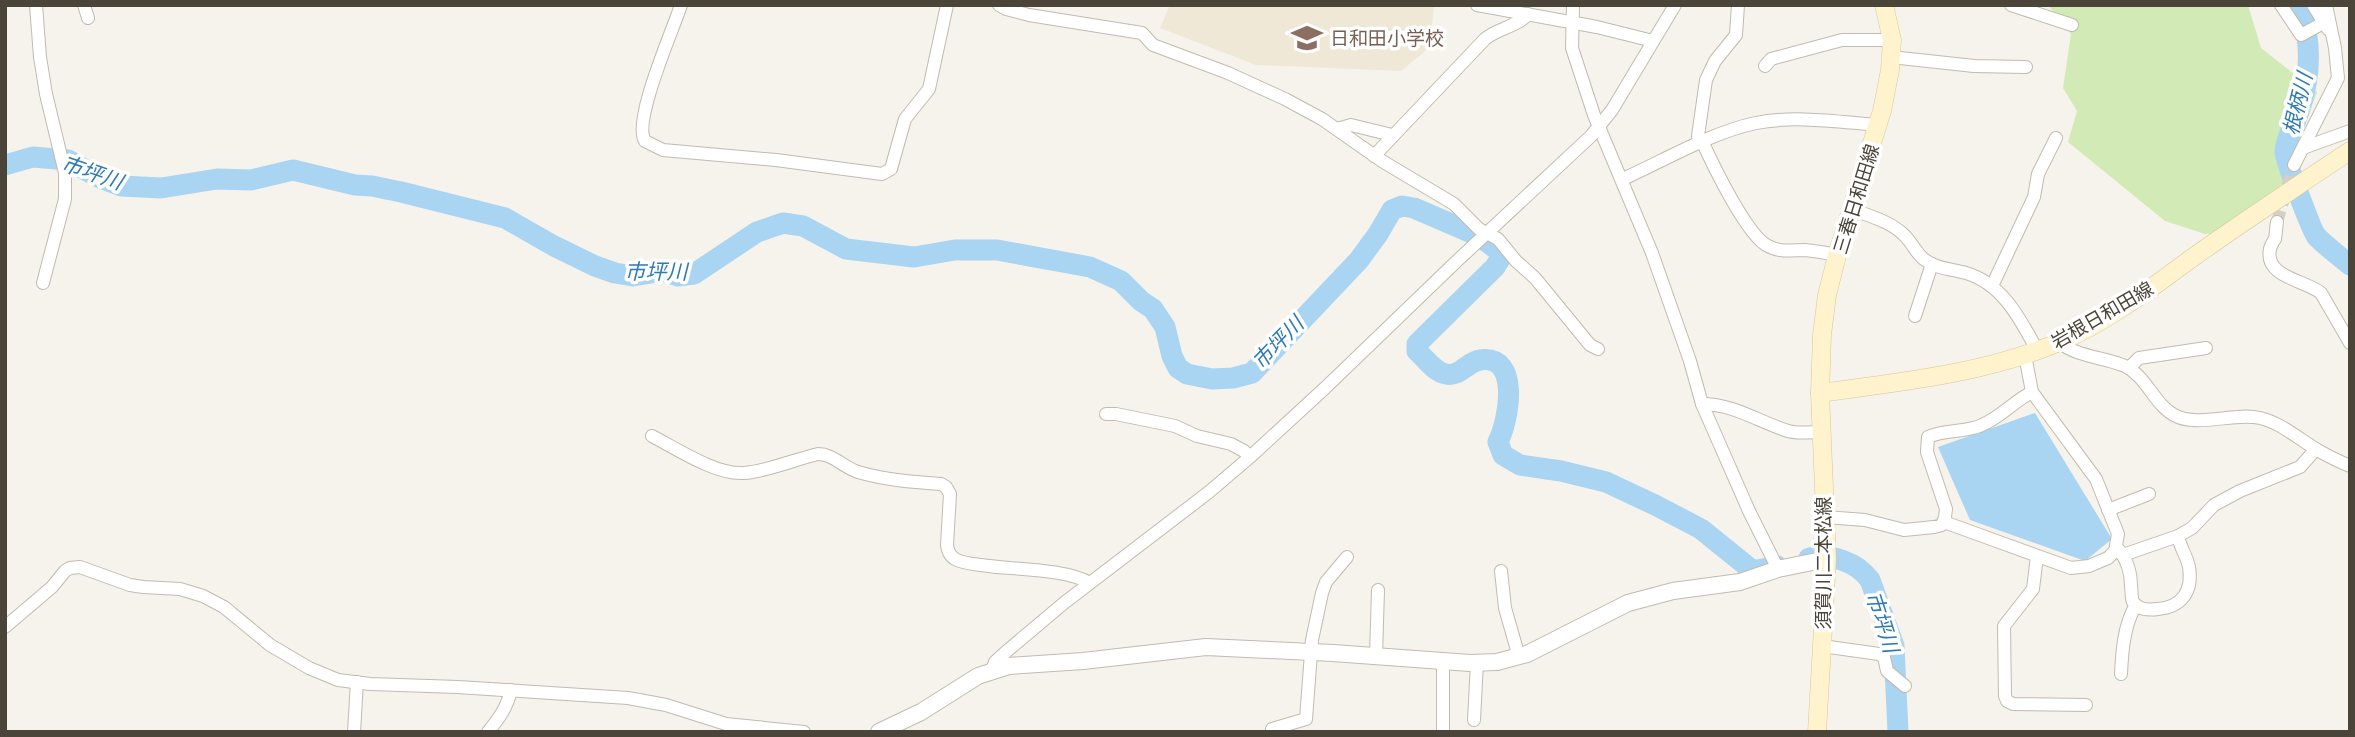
<svg xmlns="http://www.w3.org/2000/svg" width="2355" height="737" font-family="'Work Sans','Noto Sans JP',sans-serif">
	<style>
		.education { fill: #efe8d6 }
		.green { fill: #d2eab5 }
		.water { fill: #a9d4f2 }
		.lines { fill: none; stroke-linecap: round; stroke-linejoin: round }
		.river { stroke: #a9d4f2; stroke-width: 21 }
		.minor-tunnel { stroke: #d4d0c8; stroke-width: 12; stroke-dasharray: 12 6; stroke-linecap: butt }
		.minor-casing { stroke: #c2bbae; stroke-width: 14 }
		.tertiary-casing { stroke: #c2bbae; stroke-width: 18 }
		.secondary-casing { stroke: #d6c79b; stroke-width: 19 }
		.minor { stroke: #fff; stroke-width: 12 }
		.tertiary { stroke: #fff; stroke-width: 16 }
		.secondary { stroke: #fff3cd; stroke-width: 18 }
		.labels { text-anchor: middle; stroke-width: 7; stroke-linejoin: round; paint-order: stroke }
		.education-label { font-size: 19px; fill: #785e54; stroke: #fff; text-anchor: start }
		.street-label { font-size: 19px; fill: #4b4439; stroke: #fff }
		.water-label { font-size: 21px; font-style: italic; fill: #2e7ab2; stroke: #fff }
	</style>
	<rect width="100%" height="100%" fill="#f6f3ec"/>
	<polygon class="education" points="1170,5 1434,5 1430,47 1401,71 1256,65 1160,28"/>
	<polygon class="green" points="2048,5 2248,5 2261,48 2317,92 2284,183 2218,233 2205,234 2165,221 2068,142 2077,111 2063,88 2071,34"/>
	<polygon class="water" points="2035,413 2112,539 2085,561 1970,520 1938,447"/>
	<g class="lines">
		<g class="river">
			<path d="M2299,5C2312,40 2311,76 2299,111C2295,125 2286,136 2285,152C2285,159 2312,232 2317,237C2327,247 2339,256 2350,265"/>
			<path d="M5,165L33,157L68,160L98,177L121,186L161,188L217,179L251,180L293,170L355,185L372,186L401,192L505,218L554,246L595,266L615,273L633,276L663,271L678,276L694,274L757,232L783,223L803,226L846,249L914,257L955,250H997L1090,267L1121,281L1141,301L1153,309L1165,327L1172,356L1178,368L1187,374L1212,379L1233,378L1252,373L1359,260L1378,234L1392,210L1402,206L1414,208L1479,236L1503,254L1495,267L1421,340L1417,344V351C1426,359 1434,372 1446,374C1460,377 1467,362 1480,360C1521,354 1509,420 1498,442L1503,455L1520,465L1561,471L1606,482L1655,505L1701,529L1753,571L1777,566"/>
			<path d="M1809,558C1831,554 1856,561 1870,580L1894,646L1898,732"/>
		</g>
		<polyline class="minor-tunnel" points="2277,222 2294,165"/>
		<defs>
			<g id="minor">
				<polyline points="36,5 40,57 46,94 65,173 65,199 43,283"/>
				<polyline points="84,5 88,18"/>
				<path d="M681,5C673,30 632,122 645,141L663,150L776,160L882,174L891,169L905,119L929,89L947,5"/>
				<polyline points="999,5 1006,9 1029,15 1142,33 1153,45 1228,73 1285,99 1322,119 1382,161 1454,204 1479,229 1498,239 1516,261 1535,278 1590,345 1598,349"/>
				<polyline points="1477,5 1597,27 1653,41"/>
				<polyline points="1573,5 1572,48 1594,115 1652,253 1690,361 1702,404 1749,511 1778,569"/>
				<polyline points="2011,5 2072,25"/>
				<polyline points="2281,5 2301,35 2323,23"/>
				<polyline points="2313,5 2328,29"/>
				<polyline points="1891,57 1974,66 2026,67"/>
				<polyline points="1765,66 1771,59 1842,40 1892,40"/>
				<polyline points="1337,129 1351,125 1392,135"/>
				<path d="M1702,141C1713,165 1747,236 1768,246C1781,253 1792,250 1805,250C1816,251 1827,253 1838,255"/>
				<polyline points="1699,142 1698,136 1706,80 1715,61 1736,35 1738,5"/>
				<polyline points="2303,148 2350,131"/>
				<path d="M1374,156L1485,39C1498,28 1517,27 1528,14"/>
				<polyline points="2294,165 2338,78 2335,48 2326,5"/>
				<path d="M1623,179C1663,161 1712,132 1756,123C1795,115 1839,122 1879,125"/>
				<path d="M1851,209C1869,216 1890,221 1904,235C1912,242 1916,254 1925,260C1937,269 1952,269 1966,273C2003,284 2020,319 2037,350"/>
				<path d="M2277,222C2276,227 2276,233 2275,239C2274,240 2270,247 2270,249C2264,278 2306,280 2321,293L2350,343"/>
				<polyline points="1992,286 2034,197 2038,174 2056,138"/>
				<polyline points="1915,316 1932,264"/>
				<path d="M2059,342C2077,357 2104,357 2125,366C2147,377 2154,404 2174,415C2197,428 2234,412 2260,418C2282,423 2301,441 2321,452C2330,457 2340,462 2350,466"/>
				<polyline points="2129,368 2139,358 2206,348"/>
				<path d="M1702,404C1734,404 1759,422 1788,431C1798,434 1811,432 1821,432"/>
				<polyline points="1106,414 1116,414 1175,426 1197,436 1231,444 1244,451 1250,457"/>
				<path d="M652,436C677,449 716,475 744,473C765,472 796,459 818,454C833,454 843,467 858,472C885,480 913,482 941,484L946,487L950,494L947,545C948,551 949,555 955,559C962,563 973,564 981,565C1012,570 1065,568 1090,583"/>
				<polyline points="2108,510 2149,494"/>
				<path d="M1825,517L1865,520L1904,530L1934,527L1942,525L1945,517L1946,509L1927,452L1928,437C1945,429 1965,433 1982,425C2001,417 2014,401 2032,392"/>
				<polyline points="1944,522 2071,568 2089,566 2108,558 2115,551 2118,534 2096,479 2032,392 2025,355"/>
				<path d="M2119,550C2127,560 2131,573 2131,586C2132,591 2131,598 2133,602C2138,610 2150,610 2158,609C2182,607 2193,591 2189,567C2187,556 2180,548 2178,536"/>
				<polyline points="2123,555 2178,536 2192,528 2214,505 2240,491 2300,467 2316,449"/>
				<polyline points="2037,556 2033,589 2004,626 2005,696 2007,701 2013,704 2086,705"/>
				<polyline points="1501,571 1505,608 1519,657"/>
				<polyline points="5,627 52,587 65,571 70,568 80,567 130,585 143,587 180,589 203,596 224,607 270,645 309,668 338,680 370,684 458,687 628,698 666,705 726,724 804,732"/>
				<polyline points="1822,646 1879,654 1884,657 1887,671 1905,686"/>
				<polyline points="1376,656 1378,590"/>
				<polyline points="1443,661 1443,732"/>
				<polyline points="992,670 995,662 1007,651 1064,603 1209,492 1250,457 1325,388 1459,259 1591,136 1612,110 1675,5"/>
				<path d="M2121,674C2122,652 2124,624 2136,605"/>
				<polyline points="1474,720 1477,663"/>
				<polyline points="1272,729 1306,719 1312,640 1322,593 1326,582 1347,557"/>
				<polyline points="354,732 357,682"/>
				<path d="M488,732C499,718 507,708 511,690"/>
			</g>
			<polyline id="tertiary" points="879,732 921,712 978,676 1009,666 1083,661 1206,647 1333,653 1470,663 1497,662 1527,654 1628,603 1673,591 1740,582 1778,569 1827,559"/>
			<g id="secondary">
				<path d="M1820,393C1900,382 1982,374 2057,343C2106,323 2150,289 2192,258C2244,221 2297,186 2350,151"/>
				<polyline points="1817,732 1827,559 1820,393 1822,335 1827,295 1838,252 1882,111 1890,70 1892,40 1884,5"/>
			</g>
		</defs>
		<use href="#minor" class="minor-casing"/>
		<use href="#tertiary" class="tertiary-casing"/>
		<use href="#secondary" class="secondary-casing"/>
		<use href="#minor" class="minor"/>
		<use href="#tertiary" class="tertiary"/>
		<use href="#secondary" class="secondary"/>
	</g>
	<defs>
		<symbol id="school-bare" viewBox="-9 -9 18 18"><path d="M0-5L7-2L0 1L-7-2ZM-4 1L0 2.5L4 1V4Q0 6-4 4Z" fill="#8d6e63" stroke="#fff" stroke-width="2.5" paint-order="stroke"/></symbol>
	</defs>
	<g fill-rule="evenodd">
		<use href="#school-bare" x="1285" y="16" width="44" height="44"/>
	</g>
	<g class="labels">
		<g class="education-label">
			<text x="1330" y="45">日和田小学校</text>
		</g>
		<g class="street-label">
			<text transform="translate(1856 199) rotate(-73)" y="7">三春日和田線</text>
			<text transform="translate(2102 315) rotate(-30)" y="7">岩根日和田線</text>
			<text transform="translate(1823 563) rotate(-90)" y="7">須賀川二本松線</text>
		</g>
		<g class="water-label">
			<text transform="translate(2298 104) rotate(-76)" y="7">根柄川</text>
			<text transform="translate(92 173) rotate(19)" y="7">市坪川</text>
			<text x="656" y="279">市坪川</text>
			<text transform="translate(1278 343) rotate(-46)" y="7">市坪川</text>
			<text transform="translate(1882 622) rotate(72)" y="7">市坪川</text>
		</g>
	</g>
	<rect width="2355" height="737" fill="none" stroke="#4b4439" stroke-width="14"/>
</svg>
